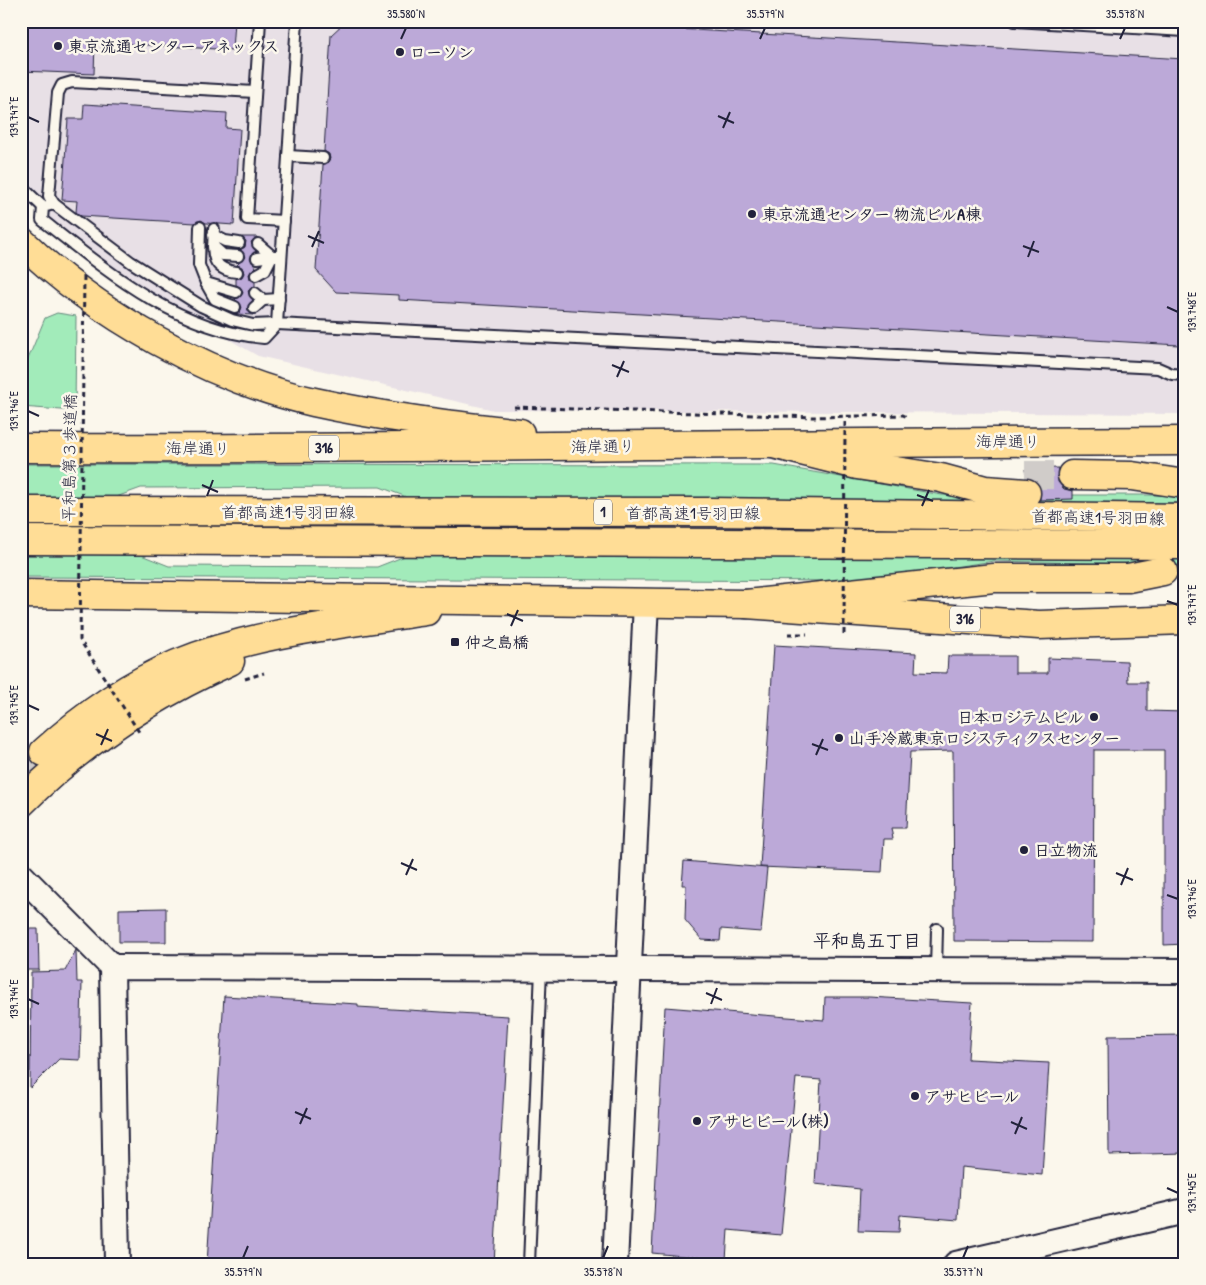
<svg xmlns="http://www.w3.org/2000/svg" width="1206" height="1285" font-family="'Patrick Hand','Klee One',sans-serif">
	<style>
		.built { fill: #e8e0e6 }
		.green { fill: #a2ebba; stroke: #62867a }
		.building { fill: #bca9d8; stroke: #22223b }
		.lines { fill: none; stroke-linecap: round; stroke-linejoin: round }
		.primary-tunnel { stroke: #d0ccc9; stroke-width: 28; stroke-dasharray: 28 14; stroke-linecap: butt }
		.motorway-tunnel { stroke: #d0ccc9; stroke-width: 28; stroke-dasharray: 28 14; stroke-linecap: butt }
		.service-casing { stroke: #22223b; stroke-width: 14 }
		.tertiary-casing { stroke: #22223b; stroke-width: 28 }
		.primary-casing { stroke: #22223b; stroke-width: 31 }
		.motorway-casing { stroke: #22223b; stroke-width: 31 }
		.path { stroke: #22223b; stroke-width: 3; stroke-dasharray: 5 4; stroke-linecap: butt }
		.service { stroke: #fbf7ec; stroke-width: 10 }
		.tertiary { stroke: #fbf7ec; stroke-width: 24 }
		.primary { stroke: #ffdd96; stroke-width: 28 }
		.motorway { stroke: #ffdd96; stroke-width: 28 }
		.path-bridge { stroke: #22223b; stroke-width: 3; stroke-dasharray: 5 4; stroke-linecap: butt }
		.ticks { fill: none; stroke: #22223b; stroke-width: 2 }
		.poi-dot { fill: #22223b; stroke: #fbf7ec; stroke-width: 2 }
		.labels { text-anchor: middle; stroke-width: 5; stroke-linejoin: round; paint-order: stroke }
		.shield { fill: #fbf7ec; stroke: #636270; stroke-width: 1 }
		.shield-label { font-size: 15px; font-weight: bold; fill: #22223b }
		.poi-label { font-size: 16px; font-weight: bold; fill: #22223b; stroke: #fbf7ec; text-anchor: start }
		.street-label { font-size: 16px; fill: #22223b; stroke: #fbf7ec }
		.neighbourhood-label { font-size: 18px; font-weight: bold; fill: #22223b; stroke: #fbf7ec }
		.neatline { fill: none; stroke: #22223b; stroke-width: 2 }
		.ticks-label { font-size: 12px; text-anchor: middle; fill: #22223b }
	</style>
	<rect width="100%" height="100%" fill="#fbf7ec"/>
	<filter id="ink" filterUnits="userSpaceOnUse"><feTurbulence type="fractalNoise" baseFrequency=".02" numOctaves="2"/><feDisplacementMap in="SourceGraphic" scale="10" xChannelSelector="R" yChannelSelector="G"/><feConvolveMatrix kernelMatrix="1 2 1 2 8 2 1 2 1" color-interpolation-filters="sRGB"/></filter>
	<g filter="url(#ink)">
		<polygon class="built" points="21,21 1185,21 1185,414 494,410 258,356 139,288 43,217 21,194"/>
		<g class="green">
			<polygon points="57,313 76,316 75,411 21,407 21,376 45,318"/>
			<polygon points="21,464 774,465 942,495 1178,495 1180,501 1178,503 412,499 380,487 141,488 105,501 21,501"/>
			<polygon points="21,553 136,553 169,566 377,567 405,556 1179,558 1181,560 1179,565 994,561 858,581 21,577"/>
		</g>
		<g class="building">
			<polygon points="21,21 235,21 233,50 95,42 94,74 21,71"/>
			<polygon points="346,21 541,21 1184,59 1185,342 1180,341 1179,345 399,300 399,295 336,292 316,270 323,165 330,159 329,154 324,151 331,35"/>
			<polygon points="84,104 227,113 226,128 240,129 234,225 206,223 201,220 195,223 81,216 76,212 77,201 62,200 68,119 83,119"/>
			<polygon points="241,237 257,237 251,242 256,251 250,258 256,267 249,274 250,279 255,282 255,286 248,291 253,300 247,309 253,315 236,314 240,312 242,307 235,299 240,297 243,293 241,288 236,285 236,279 242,277 244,273 242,267 237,265 245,257 240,250 245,247 246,241"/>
			<polygon points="1058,468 1058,482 1064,489 1073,491 1073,499 1040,500 1040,487 1034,480 1026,477 1025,469"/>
			<polygon points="774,645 916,653 915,672 947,673 948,656 1015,656 1015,673 1048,673 1048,658 1127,661 1128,682 1147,682 1147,711 1185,712 1185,944 1164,945 1164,750 1094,750 1093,942 954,941 953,751 910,752 906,828 891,828 893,839 884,839 882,872 760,867"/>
			<polygon points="684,861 767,868 761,932 721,929 720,941 702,940 685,920 686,885 682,885"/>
			<polygon points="166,908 166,942 119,942 119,909"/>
			<polygon points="21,929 38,929 39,970 21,970"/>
			<polygon points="76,950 77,982 82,982 80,1060 59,1059 30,1088 31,972 65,971"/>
			<polygon points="224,996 358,1004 358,1007 508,1016 494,1264 207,1264"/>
			<polygon points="825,997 869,997 972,1003 968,1059 1049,1063 1042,1175 961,1167 958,1220 900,1215 899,1232 858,1231 860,1189 815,1184 821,1080 796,1078 781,1235 728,1230 726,1260 652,1253 665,1007 824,1020"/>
			<polygon points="1185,1035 1185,1153 1109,1155 1108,1036"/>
		</g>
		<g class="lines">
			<polyline class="primary-tunnel" points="21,773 44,752"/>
			<polyline class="motorway-tunnel" points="1025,475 1072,475"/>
			<defs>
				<g id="service">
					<polyline points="260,21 247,219 284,221"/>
					<polyline points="297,21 277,324 1158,368 1172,374 1185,375"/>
					<polyline points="1015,21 1185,31"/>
					<polyline points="255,92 72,82 62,85 58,93 49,196 54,204 131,262 201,306 232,320 253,325 277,324"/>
					<polyline points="288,156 323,158"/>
					<polyline points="21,186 43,207"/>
					<path d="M54,204L43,207L42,220C108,272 177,330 264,338L277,324"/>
					<polyline points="200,227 199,265 206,283 236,292"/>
					<path d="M214,229C213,251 209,270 237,272"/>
					<polyline points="213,235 225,241 239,243"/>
					<polyline points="258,244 272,256"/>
					<polyline points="213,246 223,255 238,256"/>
					<polyline points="257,258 272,256"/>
					<polyline points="256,275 265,270 272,256 281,256"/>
					<polyline points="206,283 215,299 235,307"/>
					<polyline points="255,293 263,300 279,299"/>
					<polyline points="254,308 263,300"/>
					<polyline points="936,970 937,929"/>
					<polyline points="529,1264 541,969"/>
				</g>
				<g id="tertiary">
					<polyline points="21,875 112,967"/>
					<polyline points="117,1264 112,967 1185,971"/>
					<polyline points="615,1264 646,602"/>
					<polyline points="956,1264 1185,1211"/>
				</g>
				<g id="primary">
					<path d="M21,241C97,315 211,379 314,402C382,417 451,425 520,433"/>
					<path d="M21,448C409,450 797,442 1185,441"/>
					<polyline points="21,594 746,604 1039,625 1185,620"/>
					<path d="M44,752C84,716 127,685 177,664C255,632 343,624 426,611"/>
					<path d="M21,803C81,743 152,696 230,661"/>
				</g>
				<g id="motorway">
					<polyline points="773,444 857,465 941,478 985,490 1026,493"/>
					<polyline points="1072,475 1132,476 1185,484"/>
					<polyline points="21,511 710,512 1185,518"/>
					<polyline points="21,540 1185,545"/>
					<polyline points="746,604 994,578 1128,578 1163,571"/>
				</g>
			</defs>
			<use href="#service" class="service-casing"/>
			<use href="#tertiary" class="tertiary-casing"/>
			<use href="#primary" class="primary-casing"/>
			<use href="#motorway" class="motorway-casing"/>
			<g class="path">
				<polyline points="514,407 814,417 903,415 909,418"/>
				<polyline points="788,634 807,634"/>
				<polyline points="245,679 264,673"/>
			</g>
			<use href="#service" class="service"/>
			<use href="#tertiary" class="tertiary"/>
			<use href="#primary" class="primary"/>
			<use href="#motorway" class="motorway"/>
			<g class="path-bridge">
				<polyline points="84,276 80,640 139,732"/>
				<polyline points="844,634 845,422"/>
			</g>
		</g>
	</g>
	<path class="ticks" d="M401,39L406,28M760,39L765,28M1120,39L1125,28M718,116L734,123M28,117L39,122M723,128L730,112M308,236L324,243M1023,246L1039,252M312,247L319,231M1028,257L1034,241M1167,307L1178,312M612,365L629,372M617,377L624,361M28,411L39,416M202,485L218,492M917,495L933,501M207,496L213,480M922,506L929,490M1167,601L1178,605M507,614L523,621M511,626L518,610M28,705L39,710M96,734L112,741M812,744L828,750M101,745L108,729M816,755L823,739M401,863L417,870M1116,873L1133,880M406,875L413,859M1121,885L1128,868M1167,895L1178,899M706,993L722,1000M28,999L39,1004M711,1004L717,988M295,1112L311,1119M1011,1122L1027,1129M300,1124L307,1108M1015,1134L1022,1117M1167,1188L1178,1193M243,1258L248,1246M603,1258L608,1246M963,1258L968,1246"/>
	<g class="poi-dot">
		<circle cx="58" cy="46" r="5"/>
		<circle cx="400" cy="52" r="5"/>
		<circle cx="752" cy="214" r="5"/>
		<rect x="450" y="637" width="10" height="10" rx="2.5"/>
		<circle cx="1094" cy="717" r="5"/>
		<circle cx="839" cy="738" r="5"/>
		<circle cx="1024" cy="850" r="5"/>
		<circle cx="915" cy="1096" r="5"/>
		<circle cx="697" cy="1121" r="5"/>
	</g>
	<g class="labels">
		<g class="shield">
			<rect x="309" y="435.5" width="30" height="25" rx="4"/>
			<rect x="594" y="499.5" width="18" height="25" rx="4"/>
			<rect x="950" y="606.5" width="30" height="25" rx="4"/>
		</g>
		<g class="shield-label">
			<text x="324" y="453">316</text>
			<text x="603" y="517">1</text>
			<text x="965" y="624">316</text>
		</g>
		<g class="poi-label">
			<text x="68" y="52">東京流通センター アネックス</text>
			<text x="410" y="58">ローソン</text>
			<text x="762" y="220">東京流通センター 物流ビルA棟</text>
			<text x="465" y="648">仲之島橋</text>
			<text x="1084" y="723" text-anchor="end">日本ロジテムビル</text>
			<text x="849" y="744">山手冷蔵東京ロジスティクスセンター</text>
			<text x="1034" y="856">日立物流</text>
			<text x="925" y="1102">アサヒビール</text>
			<text x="707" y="1127">アサヒビール(株)</text>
		</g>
		<g class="street-label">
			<text x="1008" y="447">海岸通り</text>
			<text transform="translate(603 446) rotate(-1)" y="6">海岸通り</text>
			<text x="198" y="454">海岸通り</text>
			<text transform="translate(69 458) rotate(-89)" y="6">平和島第３歩道橋</text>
			<text x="288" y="518">首都高速1号羽田線</text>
			<text x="693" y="519">首都高速1号羽田線</text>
			<text transform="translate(1098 517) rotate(1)" y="6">首都高速1号羽田線</text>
		</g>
		<g class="neighbourhood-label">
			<text x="867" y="947">平和島五丁目</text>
		</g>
	</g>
	<rect width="1206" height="1285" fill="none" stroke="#fbf7ec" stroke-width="55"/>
	<rect x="28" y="28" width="1150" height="1230" class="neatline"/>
	<g class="ticks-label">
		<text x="406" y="18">35.580°N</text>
		<text x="765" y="18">35.579°N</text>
		<text x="1125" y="18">35.578°N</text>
		<text transform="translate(14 117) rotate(-90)" y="4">139.747°E</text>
		<text transform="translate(1192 312) rotate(-90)" y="4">139.748°E</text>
		<text transform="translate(14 411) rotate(-90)" y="4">139.746°E</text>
		<text transform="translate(1192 605) rotate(-90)" y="4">139.747°E</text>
		<text transform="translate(14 705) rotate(-90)" y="4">139.745°E</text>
		<text transform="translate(1192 899) rotate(-90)" y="4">139.746°E</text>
		<text transform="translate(14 999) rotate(-90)" y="4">139.744°E</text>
		<text transform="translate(1192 1193) rotate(-90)" y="4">139.745°E</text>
		<text x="243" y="1276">35.579°N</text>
		<text x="603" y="1276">35.578°N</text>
		<text x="963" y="1276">35.577°N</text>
	</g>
</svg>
